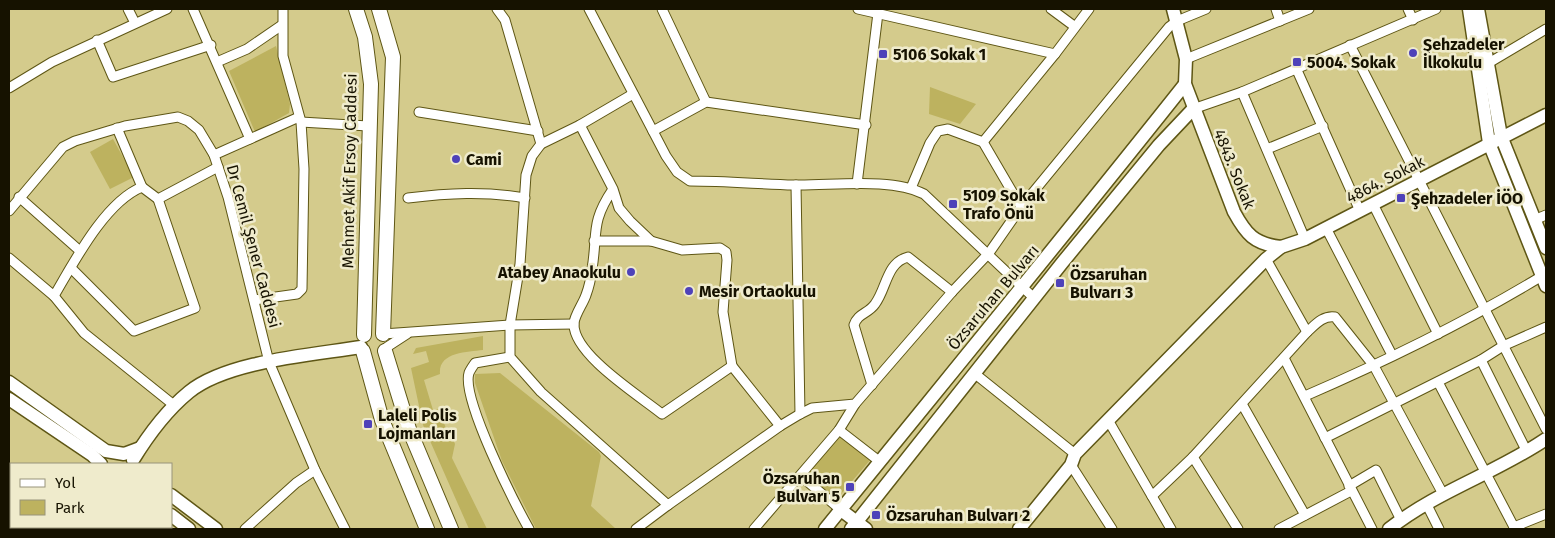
<svg xmlns="http://www.w3.org/2000/svg" width="1555" height="538" font-family="'Fira Sans',sans-serif">
	<style>
		.green { fill: #bdb25f }
		.lines { fill: none; stroke-linecap: round; stroke-linejoin: round }
		.street-casing { stroke: #5e5615; stroke-width: 11 }
		.secondary-casing { stroke: #5e5615; stroke-width: 15 }
		.primary-casing { stroke: #5e5615; stroke-width: 16 }
		.street { stroke: #fff; stroke-width: 9 }
		.secondary { stroke: #fff; stroke-width: 12 }
		.primary { stroke: #fff; stroke-width: 14 }
		.poi-dot { fill: #4e42b9; stroke: #efebcc; stroke-width: 2 }
		.labels { text-anchor: middle; stroke-width: 5; stroke-linejoin: round; paint-order: stroke }
		.poi-label { font-size: 16px; font-weight: bold; fill: #161200; stroke: #efebcc; text-anchor: start }
		.street-label { font-size: 16px; fill: #161200; stroke: #efebcc }
	</style>
	<rect width="100%" height="100%" fill="#d4cb8c"/>
	<g class="green">
		<polygon points="276,46 290,104 289,113 255,132 229,71"/>
		<polygon points="930,87 976,104 960,124 929,114"/>
		<polygon points="113,139 134,177 110,189 90,152"/>
		<path d="M483,336V350C467,352 438,352 440,374L424,380L433,410L439,409L449,437H452L455,444L452,458L487,529H469L423,425L411,368L429,362L426,351L413,354L416,348Z"/>
		<polygon points="500,373 599,452 601,456 591,506 616,529 536,529 502,461 475,383 475,374"/>
		<polygon points="838,436 871,459 836,500 806,475"/>
	</g>
	<g class="lines">
		<defs>
			<g id="street">
				<polyline points="128,9 135,23"/>
				<polyline points="193,9 250,139"/>
				<polyline points="497,9 505,20 541,144"/>
				<path d="M589,9L666,156L677,172L690,181C725,181 759,184 794,185C831,186 891,177 924,194L1034,298"/>
				<polyline points="662,9 706,102"/>
				<polyline points="858,9 1055,54 1089,9"/>
				<polyline points="1051,9 1074,26"/>
				<polyline points="1276,9 1280,21"/>
				<polyline points="1408,9 1413,20"/>
				<polyline points="97,40 113,77 211,45"/>
				<polyline points="1350,45 1546,429"/>
				<polyline points="1186,59 1309,9"/>
				<polyline points="217,62 247,49 282,25"/>
				<polyline points="1487,64 1546,29"/>
				<polyline points="1296,68 1360,211"/>
				<polyline points="9,88 52,62 167,9"/>
				<polyline points="1242,92 1305,239"/>
				<polyline points="633,94 580,125 541,144 532,156 526,175 520,264 510,325 510,357 541,392 668,505 780,426 800,414 812,408 855,404 952,292 989,253 1021,207 1169,27 1177,21 1206,9"/>
				<polyline points="1193,109 1242,92 1436,9"/>
				<polyline points="419,112 538,131"/>
				<polyline points="301,122 368,126"/>
				<path d="M580,125L613,189L619,208L630,221L651,241L682,250L720,248L726,252L727,260L723,312L732,366L662,414C640,396 572,354 574,323C575,314 583,304 586,295C589,287 591,278 592,269C598,233 590,223 613,189"/>
				<polyline points="117,128 142,187"/>
				<polyline points="653,131 706,102 866,125"/>
				<polyline points="983,142 1055,54"/>
				<polyline points="1267,149 1323,126"/>
				<polyline points="214,155 299,117"/>
				<polyline points="857,184 878,13"/>
				<polyline points="796,185 800,414"/>
				<polyline points="911,188 930,143 938,131 948,129 983,142 1021,207"/>
				<polyline points="19,197 80,251"/>
				<path d="M408,198C448,193 485,191 525,198"/>
				<polyline points="1373,204 1438,334"/>
				<polyline points="9,211 63,147 75,141 125,126 178,117 188,121 199,130 214,155 228,197 269,362 315,470 345,529"/>
				<polyline points="1534,220 1546,215"/>
				<polyline points="1326,228 1392,355"/>
				<polyline points="594,241 651,241"/>
				<path d="M9,258L54,296C74,262 105,202 142,187L158,199L218,167"/>
				<polyline points="1266,259 1307,332"/>
				<polyline points="71,268 134,331 195,308 158,199"/>
				<polyline points="54,296 84,333 175,406"/>
				<polyline points="254,300 297,294 302,289 304,169 301,122 283,56 283,9"/>
				<polyline points="383,334 510,325 574,324"/>
				<polyline points="387,347 407,334"/>
				<path d="M510,357L475,363C473,366 470,370 469,373C461,398 515,504 529,529"/>
				<polyline points="1284,358 1372,529"/>
				<polyline points="1481,360 1527,452"/>
				<polyline points="732,366 780,426"/>
				<polyline points="974,373 1075,454"/>
				<polyline points="1438,382 1515,529"/>
				<path d="M872,385L854,325C858,313 868,314 875,304C887,288 886,263 908,257L952,292"/>
				<path d="M1305,396C1386,361 1466,322 1542,276"/>
				<polyline points="1242,404 1305,515"/>
				<polyline points="1108,420 1171,529"/>
				<polyline points="839,430 879,461"/>
				<polyline points="1325,438 1481,360 1503,346 1546,327"/>
				<polyline points="1193,457 1238,529"/>
				<polyline points="1071,465 1112,529"/>
				<polyline points="801,476 841,510"/>
				<polyline points="1349,486 1376,470 1401,520"/>
				<path d="M1152,496L1193,457L1307,332C1315,325 1323,315 1335,317L1374,366L1443,494"/>
				<polyline points="1426,503 1439,529"/>
				<polyline points="1514,527 1546,514"/>
				<polyline points="245,529 296,483 315,470"/>
				<polyline points="636,529 668,505"/>
				<polyline points="754,529 839,430 855,404"/>
				<polyline points="1279,529 1351,491"/>
			</g>
			<g id="secondary">
				<path d="M1173,9L1186,59L1185,84L1234,212C1246,234 1254,244 1281,247"/>
				<polyline points="1469,9 1489,143 1546,286"/>
				<polyline points="1478,9 1501,136 1546,248"/>
				<polyline points="9,382 106,451 124,454 140,448"/>
				<polyline points="9,399 92,455 101,464"/>
				<path d="M133,460C147,437 167,410 189,392C227,361 312,355 361,347"/>
				<polyline points="171,495 216,529"/>
				<polyline points="841,510 866,529"/>
				<polyline points="171,515 189,529"/>
				<path d="M825,529C945,381 1066,234 1185,84"/>
				<polyline points="851,529 1062,263 1159,145 1193,109"/>
				<polyline points="1019,529 1071,465 1075,454 1266,259 1281,247 1305,239 1546,115"/>
				<path d="M1389,529C1437,491 1496,473 1546,439"/>
			</g>
			<g id="primary">
				<polyline points="356,9 365,37 371,84 364,335"/>
				<polyline points="379,9 393,57 383,334"/>
				<polyline points="363,351 382,420 427,529"/>
				<polyline points="385,351 409,429 451,529"/>
			</g>
		</defs>
		<use href="#street" class="street-casing"/>
		<use href="#secondary" class="secondary-casing"/>
		<use href="#primary" class="primary-casing"/>
		<use href="#street" class="street"/>
		<use href="#secondary" class="secondary"/>
		<use href="#primary" class="primary"/>
	</g>
	<g class="poi-dot">
		<circle cx="1413" cy="53" r="5"/>
		<rect x="878" y="49" width="10" height="10" rx="2.5"/>
		<rect x="1292" y="57" width="10" height="10" rx="2.5"/>
		<circle cx="456" cy="159" r="5"/>
		<rect x="1396" y="193" width="10" height="10" rx="2.5"/>
		<rect x="948" y="199" width="10" height="10" rx="2.5"/>
		<circle cx="631" cy="272" r="5"/>
		<rect x="1055" y="278" width="10" height="10" rx="2.5"/>
		<circle cx="689" cy="291" r="5"/>
		<rect x="363" y="419" width="10" height="10" rx="2.5"/>
		<rect x="845" y="482" width="10" height="10" rx="2.5"/>
		<rect x="871" y="510" width="10" height="10" rx="2.5"/>
	</g>
	<g class="labels">
		<g class="poi-label">
			<text x="1423" y="50">Şehzadeler<tspan x="1423" dy="18">İlkokulu</tspan></text>
			<text x="893" y="60">5106 Sokak 1</text>
			<text x="1307" y="68">5004. Sokak</text>
			<text x="466" y="165">Cami</text>
			<text x="963" y="201">5109 Sokak<tspan x="963" dy="18">Trafo Önü</tspan></text>
			<text x="1411" y="204">Şehzadeler İÖO</text>
			<text x="621" y="278" text-anchor="end">Atabey Anaokulu</text>
			<text x="1070" y="280">Özsaruhan<tspan x="1070" dy="18">Bulvarı 3</tspan></text>
			<text x="699" y="297">Mesir Ortaokulu</text>
			<text x="378" y="421">Laleli Polis<tspan x="378" dy="18">Lojmanları</tspan></text>
			<text x="840" y="484" text-anchor="end">Özsaruhan<tspan x="840" dy="18">Bulvarı 5</tspan></text>
			<text x="886" y="521">Özsaruhan Bulvarı 2</text>
		</g>
		<g class="street-label">
			<text transform="translate(1235 169) rotate(68)" y="6">4843. Sokak</text>
			<text transform="translate(349 171) rotate(-89)" y="6">Mehmet Akif Ersoy Caddesi</text>
			<text transform="translate(1385 179) rotate(-27)" y="6">4864. Sokak</text>
			<text transform="translate(254 246) rotate(75)" y="6">Dr Cemil Şener Caddesi</text>
			<text transform="translate(993 297) rotate(-50)" y="6">Özsaruhan Bulvarı</text>
		</g>
	</g>
	<rect width="1555" height="538" fill="none" stroke="#161200" stroke-width="20"/>
	<rect x="10" y="463" width="162" height="65" fill="#efebcc" stroke="#98947a"/>
	<rect x="20" y="479" width="25" height="8" fill="#ffffff" stroke="#98947a"/>
	<text x="55" y="488" font-size="15" fill="#161200">Yol</text>
	<rect x="20" y="500" width="25" height="15" fill="#bdb25f" stroke="#98947a"/>
	<text x="55" y="513" font-size="15" fill="#161200">Park</text>
</svg>
